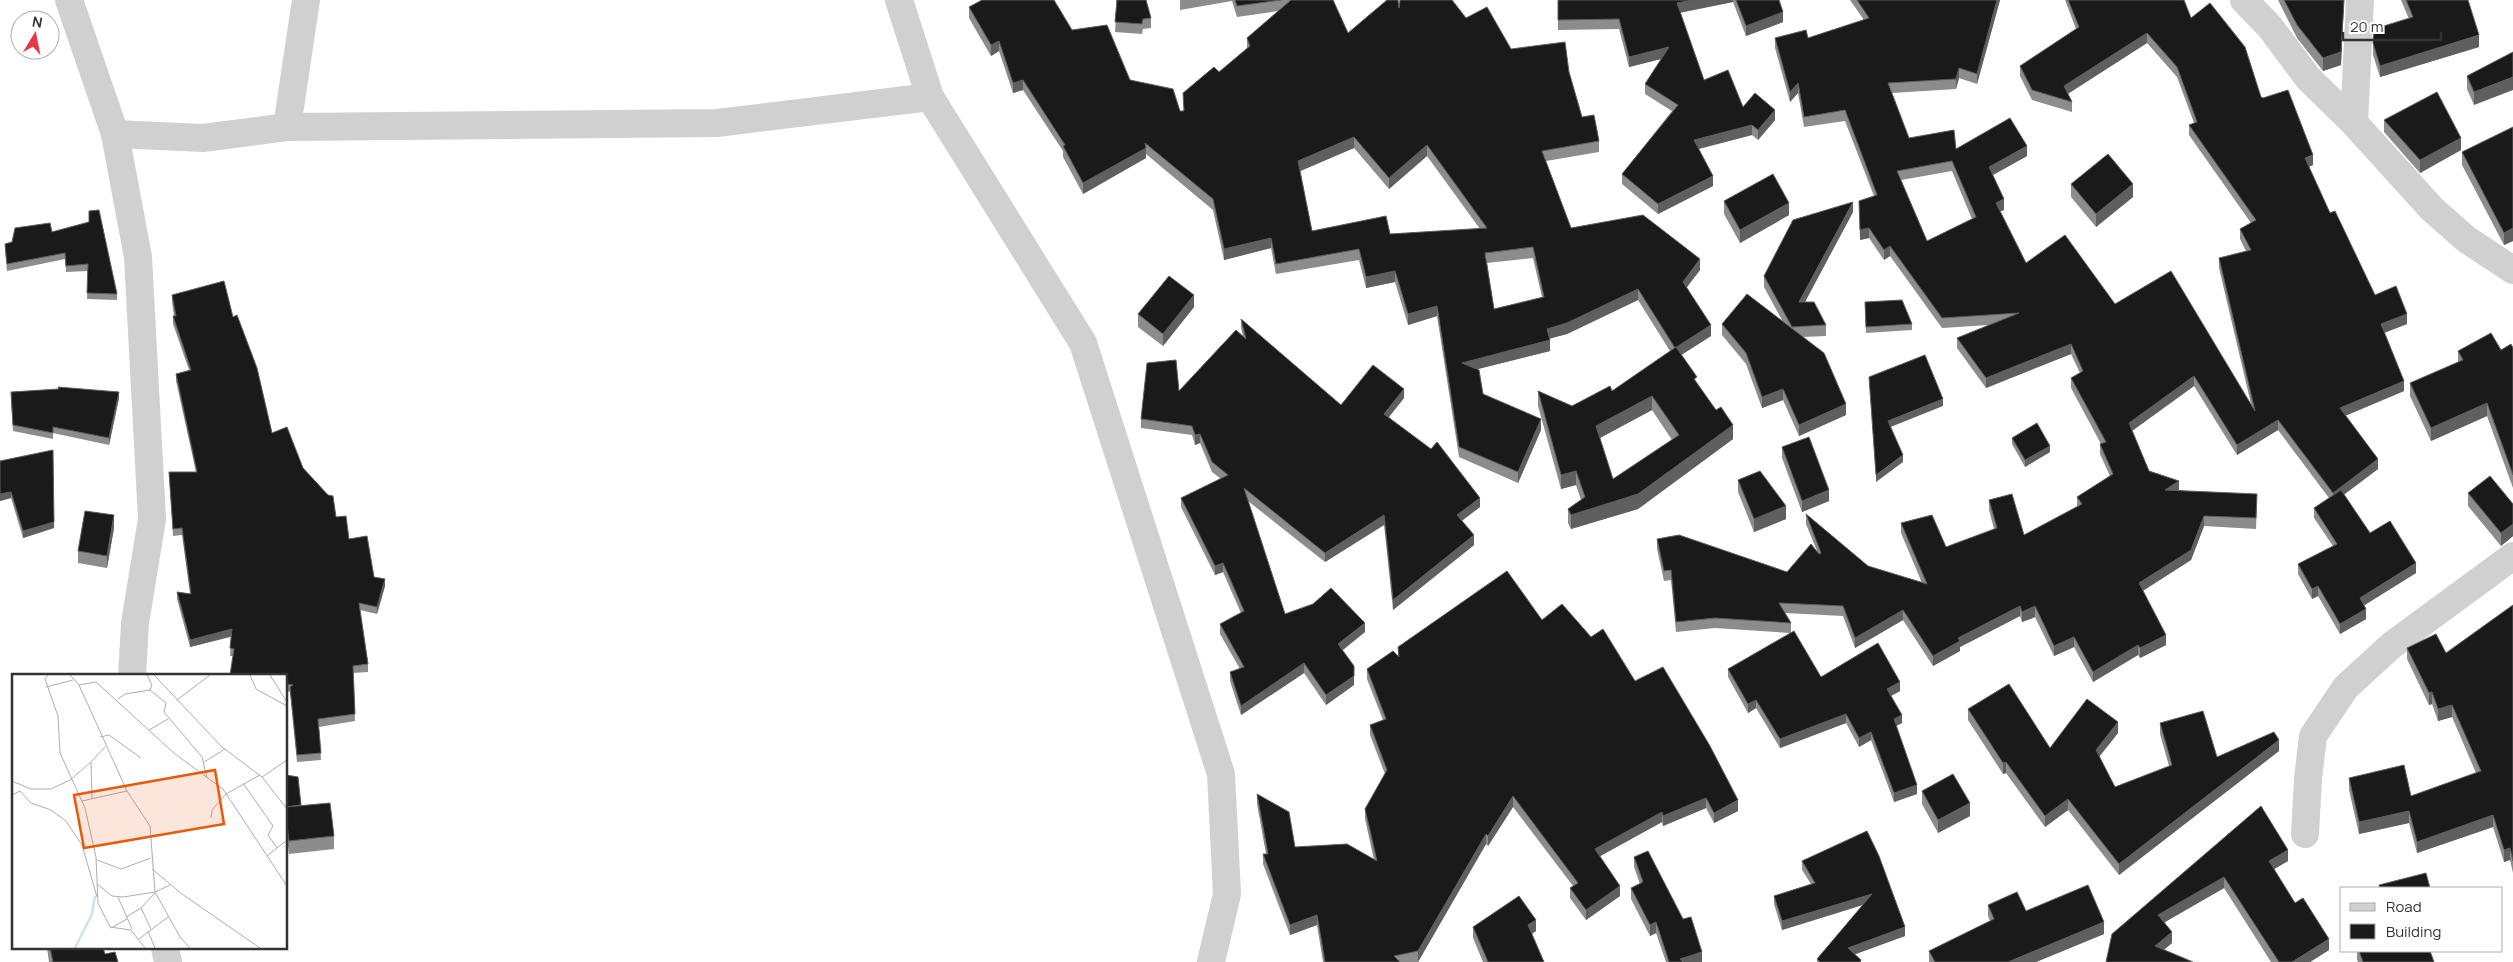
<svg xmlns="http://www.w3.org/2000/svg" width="2513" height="962" font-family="Manrope,sans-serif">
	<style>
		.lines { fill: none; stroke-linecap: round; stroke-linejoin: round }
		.minor { stroke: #d0d0d0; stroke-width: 28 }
		.wall { fill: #8c8c8c; fill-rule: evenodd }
		.shaded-wall { fill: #5f5f5f }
		.building { fill: #1a1a1a; stroke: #5f5f5f; fill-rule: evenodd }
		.inset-river { fill: none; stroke: #cfe2ee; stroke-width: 2.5 }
		.inset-road { fill: none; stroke: #adadad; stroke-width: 1 }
		.view { fill: #e8590c; fill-opacity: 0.15; stroke: #e8590c; stroke-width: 2.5 }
		.inset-edge { fill: none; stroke: #333; stroke-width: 2.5 }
	</style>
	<rect width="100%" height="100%" fill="#fff"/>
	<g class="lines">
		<g class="minor">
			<polyline points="69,0 115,134 138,257 152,519 135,623 132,676"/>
			<polyline points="899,0 930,97 1083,343 1221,774 1227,894 1211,962"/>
			<polyline points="2244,0 2270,27 2308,78 2354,123 2432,209 2466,239 2513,270"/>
			<polyline points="2354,123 2360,0"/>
			<polyline points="287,127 306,0"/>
			<polyline points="115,134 203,138 287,127 717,123 930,97"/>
			<polyline points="2305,834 2308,779 2313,736 2346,687 2392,645 2513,556"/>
			<polyline points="165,948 168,962"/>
		</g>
	</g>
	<g class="wall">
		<polygon points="1116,0 1146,0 1151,18 1151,28 1143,29 1142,34 1115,32 1117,4"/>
		<path d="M1180,0H1333L1348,33L1399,8L1466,18L1511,49L1569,72L1582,117L1599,141V152L1546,161L1571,228L1700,270L1687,287L1711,336L1681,355L1697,383L1733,439L1638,509L1571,529L1568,523V509L1581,500L1576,485L1561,489L1538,406V391L1572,406L1612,391L1670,351L1638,300L1567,334L1549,339L1550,351L1478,369L1483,394L1541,430L1518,483L1459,457L1437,316L1408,325L1395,282L1366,288L1359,260L1276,274L1271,248L1224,260L1213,210L1146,154V158L1083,194L1063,157V151L1023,90L1013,93L999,51L991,56L969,18V7L1072,30L1130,80L1180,111H1183L1219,72L1247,48V38L1278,11L1237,17L1232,1L1180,10ZM1354,148L1389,189L1427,156L1480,229L1390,234L1312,231L1300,171ZM1533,258L1542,297L1494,309L1487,263ZM1652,410L1672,440L1613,479L1600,438Z"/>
		<polygon points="1558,0 1779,0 1783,22 1746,36 1733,2 1680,13 1704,80 1743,107 1775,120 1758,140 1752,135 1699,149 1713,186 1658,214 1622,184 1622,174 1672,111 1645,94 1645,84 1661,59 1629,67 1619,29 1558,30"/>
		<path d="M1850,0H2000L1977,84L1959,78L1956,89L1892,93L1909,138L1956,149L2027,156L1993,175L2004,210L2000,211L2026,263L2115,304L2251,404L2219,268V258L2246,251L2240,239V229L2251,223L2189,135V125L2194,123L2177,77L2147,43L2068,94L2072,102V112L2032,100L2020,76V66L2076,29L2065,0H2184L2191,18L2261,97L2313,165L2309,167L2330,213L2375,295L2407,324L2384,333L2404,391L2345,416L2378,469L2344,494L2370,533L2416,573L2364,605L2366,619L2340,634L2318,596L2312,599L2298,574V564L2333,546L2314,518V508L2329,498L2278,430L2237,455L2194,386L2132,431L2149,471L2179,490L2257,504L2256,529L2204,526L2191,560L2143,591L2166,645L2140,658L2138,655L2093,682L2074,647L2054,656L2035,617L2022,622L2020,616L1960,647V651L1933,666L1903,620L1855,648L1843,616L1785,613L1791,623V632L1821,677L1900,691L1891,696L1902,723L1896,726L1917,794L1894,802L1871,740L1859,747L1846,723L1780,748L1756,708L1748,713L1728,677V669L1790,633L1715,628L1676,632L1671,580L1664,581L1657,549V539L1787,572L1817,551L1806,524V514L1868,566L1922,583L1901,533V523L1946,547L1994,529L1989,510V500L2024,535L2077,507V497L2110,476L2100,454V444H2101L2071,388V378L2080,373L2071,354L1986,388L1957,348V338L1989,325L1942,328L1890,256L1884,260L1869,238L1860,240L1859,201L1874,196L1845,121L1804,127L1798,93L1790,102L1775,48V38H1808L1864,20ZM1952,171L1972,219L1927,241L1901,180Z"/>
		<polygon points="2278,0 2344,0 2341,65 2323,71 2297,38"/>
		<polygon points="2401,0 2468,0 2479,47 2380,77 2373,55 2373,43 2409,19"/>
		<polygon points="2513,52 2474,105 2467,89 2467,76"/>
		<polygon points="2384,120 2461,150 2420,173 2384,132"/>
		<polygon points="2513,127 2513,241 2504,245 2462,165 2462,152"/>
		<polygon points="2071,184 2133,197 2096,227 2071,197"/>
		<polygon points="1724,201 1789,215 1740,243 1724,214"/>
		<polygon points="1853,212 1805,302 1826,325 1826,336 1803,337 1846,415 1799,436 1783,400 1762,408 1746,364 1722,335 1722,324 1783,322 1764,287 1764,276"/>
		<polygon points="89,222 117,294 117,300 87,299 88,271 66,272 65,259 7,271 5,250 5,244"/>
		<polygon points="172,295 233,317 272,433 303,468 336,517 349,539 374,577 385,586 377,614 360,610 368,664 368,672 353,673 355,721 319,727 321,760 297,762 290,692 286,691 286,676 230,676 233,656 230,656 231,637 190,647 177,599 177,592 190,594 182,535 173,536 169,472 196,472 176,381 176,374 189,370 173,324 173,316 174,316 172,302"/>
		<polygon points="1865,302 1912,324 1912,330 1866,333"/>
		<polygon points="1194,307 1163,346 1138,327 1138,314"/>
		<polygon points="1241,319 1341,405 1404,398 1389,417 1480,507 1462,521 1474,545 1393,610 1384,525 1325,562 1248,501 1285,614 1365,632 1342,650 1354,685 1326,705 1304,673 1241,715 1230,681 1230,672 1240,669 1220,634 1220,624 1241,613 1223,572 1215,575 1181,507 1181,498 1221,479 1212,472 1200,443 1195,445 1192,435 1141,428 1141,419 1179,391 1243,336 1241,328"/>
		<polygon points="2513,348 2513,488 2487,416 2431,441 2410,396 2410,383 2458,362 2458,351 2501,350"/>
		<polygon points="58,387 119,398 109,445 53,433 53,439 13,431 11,399 58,389"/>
		<polygon points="2012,438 2050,452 2025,467 2012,444"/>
		<polygon points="1782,447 1829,501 1802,512 1782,458"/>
		<polygon points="0,461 54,528 23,538 11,498 0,501"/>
		<polygon points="1738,480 1786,519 1754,532 1738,492"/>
		<polygon points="2468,493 2513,504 2513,536 2501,546 2468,506"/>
		<polygon points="114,528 107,568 78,563 78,551"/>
		<polygon points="2513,605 2513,873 2510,860 2504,862 2493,827 2417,853 2409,823 2359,834 2349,790 2349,778 2411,796 2476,773 2452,717 2438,721 2432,704 2429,705 2407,659 2407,648 2446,653"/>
		<polygon points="1542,620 1591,637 1635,681 1738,811 1714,823 1706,808 1663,826 1662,822 1600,856 1620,896 1586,920 1570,898 1570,888 1573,886 1513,807 1488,846 1486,844 1418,962 1323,962 1317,925 1290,935 1263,864 1263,854 1266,854 1257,804 1257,794 1295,847 1374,860 1365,819 1365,809 1385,774 1370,735 1370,725 1383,720 1367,679 1367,669 1398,656 1398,647"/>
		<polygon points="1968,709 2050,748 2118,733 2099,756 2115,787 2169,766 2160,734 2160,723 2217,757 2279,751 2119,875 2068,810 2045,827 2006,773 2003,774 1968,720"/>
		<polygon points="286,775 298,777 301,806 334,836 334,849 289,854 286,829"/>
		<polygon points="1922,791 1970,816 1938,833 1922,804"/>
		<polygon points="2261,806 2288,861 2274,869 2295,903 2329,950 2310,962 2271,962 2224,888 2165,922 2172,943 2164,950 2106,962"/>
		<polygon points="1867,831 1879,856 1905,927 1905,936 1854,954 1861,960 1861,962 1817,962 1817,959 1863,905 1782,930 1774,904 1774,896 1811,884 1802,870 1802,861"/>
		<polygon points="1634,857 1702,962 1666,962 1656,933 1650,936 1631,899 1631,888 1640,884 1634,867"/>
		<polygon points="1988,905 2026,911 2104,934 2036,962 1929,962 1929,951 1990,921 1988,916"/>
		<polygon points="1473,927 1536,931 1532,934 1544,962 1483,962 1473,938"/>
		<polygon points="47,948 103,948 105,954 118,962 49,962"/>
		<polygon points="2357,951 2430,951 2434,962 2358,962 2357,960"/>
	</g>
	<g class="shaded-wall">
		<polygon points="1693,0 1733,0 1733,2 1677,13 1677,3"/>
		<polygon points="1997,0 2000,0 1977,84 1977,74"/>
		<polygon points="2344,0 2341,65 2323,71 2323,58"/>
		<polygon points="1783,12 1783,22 1746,36 1746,26"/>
		<polygon points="2147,33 2147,43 2064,96 2064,86"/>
		<polygon points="2479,35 2479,47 2380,77 2380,66"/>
		<polygon points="999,41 999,51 991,56 991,45"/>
		<polygon points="1669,47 1669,57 1629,67 1629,57"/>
		<polygon points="1959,68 1959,78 1956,89 1956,79"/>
		<polygon points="2513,77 2513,90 2474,105 2474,92"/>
		<polygon points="1023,80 1023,90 1013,93 1013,83"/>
		<polygon points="1798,83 1798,93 1790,102 1790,92"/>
		<polygon points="1775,110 1775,120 1758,140 1758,130"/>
		<polygon points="1752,125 1752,135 1694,150 1694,140"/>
		<polygon points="1354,137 1354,148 1298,172 1298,161"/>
		<polygon points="2461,138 2461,150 2420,173 2420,160"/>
		<polygon points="1427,145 1427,156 1389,189 1389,178"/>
		<polygon points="2027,146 2027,156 1989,177 1989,167"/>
		<polygon points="1146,148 1146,158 1083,194 1083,183"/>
		<polygon points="2313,155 2313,165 2305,168 2305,158"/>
		<polygon points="1713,176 1713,186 1658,214 1658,204"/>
		<polygon points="2133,184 2133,197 2096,227 2096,214"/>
		<polygon points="2004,199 2004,210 1996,213 1996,203"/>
		<polygon points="1853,202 1853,212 1799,313 1799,302"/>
		<polygon points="1789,203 1789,215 1740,243 1740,230"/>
		<polygon points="1869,228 1869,238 1860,240 1860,230"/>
		<polygon points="2513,228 2513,241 2504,245 2504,233"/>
		<polygon points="1271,238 1271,248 1224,260 1224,249"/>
		<polygon points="1890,246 1890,256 1884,260 1884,250"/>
		<polygon points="1700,259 1700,270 1683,292 1683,282"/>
		<polygon points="1395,271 1395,282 1366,288 1366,277"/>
		<polygon points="1638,289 1638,300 1567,334 1547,339 1547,329"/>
		<polygon points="1194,295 1194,307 1163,346 1163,334"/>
		<polygon points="1437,306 1437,316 1408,325 1408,314"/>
		<polygon points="2407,314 2407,324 2381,334 2381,324"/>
		<polygon points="1711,325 1711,336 1675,359 1675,348"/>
		<polygon points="1550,340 1550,351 1462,373 1462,363"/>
		<polygon points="2071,344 2071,354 1986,388 1986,378"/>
		<polygon points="2194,376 2194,386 2129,433 2129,423"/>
		<polygon points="2404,381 2404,391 2340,418 2340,408"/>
		<polygon points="1404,389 1404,398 1384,423 1384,414"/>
		<polygon points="1783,389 1783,400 1762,408 1762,397"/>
		<polygon points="119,392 119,398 109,445 109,438"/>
		<polygon points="1652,396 1652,410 1596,440 1596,426"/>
		<polygon points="1943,399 1943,406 1888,428 1888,421"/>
		<polygon points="2487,403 2487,416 2431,441 2431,428"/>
		<polygon points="1846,404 1846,415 1799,436 1799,425"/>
		<polygon points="1541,419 1541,430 1518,483 1518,472"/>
		<polygon points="2278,420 2278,430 2237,455 2237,445"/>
		<polygon points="1733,425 1733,439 1638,509 1571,529 1571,515"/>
		<polygon points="1200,434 1200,443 1195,445 1195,435"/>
		<polygon points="2050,446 2050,452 2025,467 2025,460"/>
		<polygon points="1903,455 1903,462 1876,482 1876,475"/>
		<polygon points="2378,459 2378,469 2333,503 2333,493"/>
		<polygon points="1576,471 1576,485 1561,489 1561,475"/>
		<polygon points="2179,481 2179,491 2165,490"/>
		<polygon points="1829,490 1829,501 1802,512 1802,501"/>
		<polygon points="11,492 11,498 0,501 0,494"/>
		<polygon points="1480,498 1480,507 1457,524 1457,515"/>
		<polygon points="1786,506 1786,519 1754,532 1754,519"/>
		<polygon points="114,515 114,528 107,568 107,556"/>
		<polygon points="1384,515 1384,525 1325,562 1325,553"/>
		<polygon points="2204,516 2204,526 2191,560 2139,593 2139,583"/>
		<polygon points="54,522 54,528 23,538 23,531"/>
		<polygon points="2513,524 2513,536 2501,546 2501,533"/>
		<polygon points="1474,535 1474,545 1393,610 1393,600"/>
		<polygon points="1223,563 1223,572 1215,575 1215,566"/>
		<polygon points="2416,563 2416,573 2360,608 2360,598"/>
		<polygon points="385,579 385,586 377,614 377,607"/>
		<polygon points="2318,586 2318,596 2312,599 2312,589"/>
		<polygon points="2020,606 2020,616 1960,647 1960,651 1933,666 1933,656 1958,638"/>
		<polygon points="2035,606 2035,617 2022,622 2022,612"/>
		<polygon points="2366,609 2366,619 2340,634 2340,624"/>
		<polygon points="1903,610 1903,620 1855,648 1855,638"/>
		<polygon points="1365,623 1365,632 1338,654 1338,644"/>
		<polygon points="232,629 232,636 190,647 190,640"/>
		<polygon points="2166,635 2166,645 2140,658 2140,648"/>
		<polygon points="2074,637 2074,647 2054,656 2054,646"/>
		<polygon points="2138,645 2138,655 2093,682 2093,672"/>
		<polygon points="1304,663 1304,673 1241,715 1241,706"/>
		<polygon points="1354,676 1354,685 1326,705 1326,695"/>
		<polygon points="1900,682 1900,691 1887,698 1887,689"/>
		<polygon points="2432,692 2432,704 2429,705 2429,693"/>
		<polygon points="1756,700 1756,708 1748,713 1748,704"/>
		<polygon points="2452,705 2452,717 2438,721 2438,709"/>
		<polygon points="1846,714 1846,723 1780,748 1780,739"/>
		<polygon points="1902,715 1902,723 1894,727 1894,719"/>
		<polygon points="2118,722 2118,733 2096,761 2096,750"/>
		<polygon points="1871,732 1871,740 1859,747 1859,738"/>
		<polygon points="2279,740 2279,751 2119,875 2119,864"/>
		<polygon points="2006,762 2006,773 2003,774 2003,763"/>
		<polygon points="1917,785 1917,794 1894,802 1894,793"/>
		<polygon points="1513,796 1513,807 1488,846 1488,836"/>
		<polygon points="1706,798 1706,808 1663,826 1663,816"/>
		<polygon points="2068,799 2068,810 2045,827 2045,816"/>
		<polygon points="1738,800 1738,811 1714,823 1714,813"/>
		<polygon points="1970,803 1970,816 1938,833 1938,820"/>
		<polygon points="2409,811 2409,823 2359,834 2359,822"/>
		<polygon points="1662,812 1662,822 1595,859 1595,849"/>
		<polygon points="2493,815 2493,827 2417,853 2417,842"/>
		<polygon points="1486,834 1486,844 1418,962 1418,951"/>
		<polygon points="2510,848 2510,860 2504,862 2504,850"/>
		<polygon points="2288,850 2288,861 2269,872 2269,861"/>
		<polygon points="2224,877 2224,888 2158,926 2158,915"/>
		<polygon points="1620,886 1620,896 1586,920 1586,910"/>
		<polygon points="1872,894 1872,902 1782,930 1782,921"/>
		<polygon points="1317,915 1317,925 1290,935 1290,925"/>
		<polygon points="1536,920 1536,931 1528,936 1528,925"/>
		<polygon points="1656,922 1656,933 1650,936 1650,925"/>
		<polygon points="2104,922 2104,934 2036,962 2008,962"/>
		<polygon points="1905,927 1905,936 1848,957 1848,948"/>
		<polygon points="2172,932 2172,943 2155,957 2155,946"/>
		<polygon points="2329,939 2329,950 2310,962 2292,962"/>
		<polygon points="1702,952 1702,962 1680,962 1680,959"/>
	</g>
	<g class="building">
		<path d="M982,0H1054L1072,30L1107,25L1130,80L1173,89L1180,111H1184L1183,93L1214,67L1219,72L1250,46L1247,38L1291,0H1333L1348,33L1387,0H1398L1399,8L1400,0H1452L1466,18L1487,7L1511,49L1565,42L1569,72L1582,117L1594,115L1599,141L1542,151L1571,228L1643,215L1700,259L1683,282L1711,325L1675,348L1638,289L1567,323L1547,329L1550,340L1462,363L1479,370L1483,394L1541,419L1518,472L1459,447L1437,306L1408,314L1395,271L1366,277L1359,249L1276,264L1271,238L1224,249L1213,199L1145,143L1146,148L1083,183L1063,146L1065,145L1023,80L1013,83L999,41L991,45L969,7ZM1354,137L1389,178L1427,145L1487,228L1390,234L1386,216L1312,231L1298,161ZM1533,247L1544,297L1494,309L1485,253Z"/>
		<polygon points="1117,0 1146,0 1151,18 1143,19 1142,24 1115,22"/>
		<polygon points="1235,0 1281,0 1237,6"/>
		<polygon points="1558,0 1693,0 1677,3 1704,80 1728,70 1743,107 1755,93 1775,110 1758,130 1752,125 1694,140 1713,176 1658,204 1622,174 1678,105 1645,84 1669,47 1629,57 1619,19 1558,20"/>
		<polygon points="1736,0 1779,0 1783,12 1746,26"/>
		<path d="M1857,0H1997L1977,74L1959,68L1956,79L1888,83L1909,138L1954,130L1956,149L2010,118L2027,146L1989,167L2004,199L1996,203L2026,263L2065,235L2115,304L2171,271L2255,411L2219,258L2251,250L2240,229L2256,220L2189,125L2197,122L2177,67L2147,33L2064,86L2072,102L2032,90L2020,66L2079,27L2068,0H2184L2191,18L2210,3L2245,47L2261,97L2263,98L2288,90L2313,155L2305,158L2330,213L2335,211L2375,295L2396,286L2407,314L2381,324L2404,381L2340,408L2378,459L2333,493L2278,420L2237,445L2194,376L2129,423L2149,471L2179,481L2165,490L2257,494L2256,518L2204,516L2191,550L2139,583L2166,635L2140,648L2138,645L2093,672L2074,637L2054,646L2035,606L2022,612L2020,606L1958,638L1960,641L1933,656L1903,610L1855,638L1843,606L1779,603L1791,623L1715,618L1676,622L1671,570L1664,571L1657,539L1679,535L1787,572L1811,544L1819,554L1821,553L1806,514L1868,566L1927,584L1901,523L1932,515L1946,547L1997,528L1989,500L2012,494L2024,535L2082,504L2077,497L2113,474L2100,444L2106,442L2071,378L2083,371L2071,344L1986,378L1957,338L2019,313L1942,318L1890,246L1884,250L1869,228L1860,230L1859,201L1877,195L1845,110L1804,117L1798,83L1790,92L1775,38L1806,30L1808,38L1869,18ZM1952,161L1976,217L1927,241L1897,171Z"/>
		<polygon points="2284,0 2344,0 2341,52 2323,58 2297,25"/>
		<polygon points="2406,0 2468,0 2479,35 2380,66 2373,43 2374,29 2413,17"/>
		<polygon points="2513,52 2513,77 2474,92 2467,76"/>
		<polygon points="2437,92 2461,138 2420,160 2384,120"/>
		<polygon points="2513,127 2513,228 2504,233 2462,152"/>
		<polygon points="2108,154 2133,184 2096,214 2071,184"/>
		<polygon points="1773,174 1789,203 1740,230 1724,201"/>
		<polygon points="1853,202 1799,302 1814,302 1826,325 1792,327 1764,276 1793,220"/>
		<polygon points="99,210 117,294 87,293 88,264 66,266 65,253 7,264 5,244 12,242 15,228 50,223 52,232 89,222 89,211"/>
		<polygon points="1169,276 1194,295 1163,334 1138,314"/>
		<polygon points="224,281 233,317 237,315 257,368 272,433 287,427 303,468 328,495 333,496 336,517 346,516 349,539 367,536 374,577 385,579 377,607 359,603 368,664 353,666 355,714 318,719 321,753 297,755 290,687 293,685 286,684 286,676 230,675 234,649 230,648 232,629 190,640 177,592 191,594 182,528 173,529 169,472 197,472 176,374 191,370 173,316 176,316 172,295"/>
		<polygon points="1747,294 1824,353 1846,404 1799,425 1783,389 1762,397 1746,353 1722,324"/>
		<polygon points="1902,300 1912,324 1866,327 1865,302"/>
		<polygon points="1241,319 1341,405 1373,365 1404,389 1384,414 1431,449 1437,442 1480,498 1457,515 1474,535 1393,600 1384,515 1325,553 1244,488 1285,614 1313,604 1331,588 1365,623 1338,644 1354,666 1354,676 1326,695 1304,663 1241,706 1230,672 1244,667 1220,624 1244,611 1223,563 1215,566 1181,498 1228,475 1212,462 1200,434 1195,435 1192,426 1141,419 1147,363 1176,360 1179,391 1236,330 1246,339"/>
		<polygon points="2491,333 2501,350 2511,344 2513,348 2513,475 2487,403 2431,428 2410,383 2463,360 2458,351"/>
		<path d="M1676,347L1697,377L1694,379L1716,410L1721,407L1733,425L1638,494L1571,515L1568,509L1585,497L1576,471L1561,475L1538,391L1572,406L1610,386L1612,391ZM1652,396L1679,435L1613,479L1596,426Z"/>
		<polygon points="1925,355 1943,399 1888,421 1903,455 1876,475 1869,377"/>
		<polygon points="58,387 119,392 109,438 53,427 53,433 13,425 11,392 59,389"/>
		<polygon points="2037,423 2050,446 2025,460 2012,438"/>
		<polygon points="1809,437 1829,490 1802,501 1782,447"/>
		<polygon points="53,450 54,522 23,531 11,492 0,494 0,461"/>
		<polygon points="1760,471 1786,506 1754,519 1738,480"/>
		<polygon points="2490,476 2513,504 2513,524 2501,533 2468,493"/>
		<polygon points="2341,490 2370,533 2390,521 2416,563 2360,598 2366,609 2340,624 2318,586 2312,589 2298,564 2337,544 2314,508"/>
		<polygon points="85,511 114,515 107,556 78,551"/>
		<polygon points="1507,571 1542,620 1562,604 1591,637 1603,629 1635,681 1663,667 1710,746 1738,800 1714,813 1706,798 1663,816 1662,812 1595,849 1620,886 1586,910 1570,888 1578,883 1513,796 1488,836 1486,834 1418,951 1394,956 1400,962 1325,962 1317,915 1290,925 1263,854 1268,854 1257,794 1289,812 1295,847 1347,844 1377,861 1365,809 1387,770 1370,725 1386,719 1367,669 1393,651 1399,657 1398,647"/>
		<polygon points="2513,605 2513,861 2510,848 2504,850 2493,815 2417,842 2409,811 2359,822 2349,778 2404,765 2411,796 2481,771 2452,705 2438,709 2432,692 2429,693 2407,648 2436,634 2446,653"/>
		<polygon points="1794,631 1821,677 1878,643 1900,682 1887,689 1902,715 1894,719 1917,785 1894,793 1871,732 1859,738 1846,714 1780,739 1756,700 1748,704 1728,669"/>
		<polygon points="2009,684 2050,748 2087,699 2118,722 2096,750 2115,787 2172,765 2160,723 2203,711 2217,757 2274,732 2279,740 2119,864 2068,799 2045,816 2006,762 2003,763 1968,709"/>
		<polygon points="1953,774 1970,803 1938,820 1922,791"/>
		<polygon points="286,775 298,777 301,805 286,807"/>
		<polygon points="330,803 334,836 289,841 286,816 286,807"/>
		<polygon points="2261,806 2288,850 2269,861 2295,903 2303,898 2329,939 2292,962 2279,962 2224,877 2158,915 2172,932 2155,946 2193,962 2106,962 2112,934"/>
		<polygon points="1867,831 1879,856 1905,927 1848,948 1861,960 1860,962 1820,962 1817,959 1872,894 1782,921 1774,896 1815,883 1802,861"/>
		<polygon points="1648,851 1683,919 1691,917 1702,952 1680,959 1683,962 1669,962 1656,922 1650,925 1631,888 1643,882 1634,857"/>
		<polygon points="2426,873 2430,888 2380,888 2379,885"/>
		<polygon points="2088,885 2104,922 2008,962 1935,962 1929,951 1994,919 1988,905 2017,892 2026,911"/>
		<polygon points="1519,896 1536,920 1528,925 1544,962 1488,962 1473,927"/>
		<polygon points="50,948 103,948 105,954 115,952 118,962 53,962"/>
		<polygon points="2359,951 2430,951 2434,962 2363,962"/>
	</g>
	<g transform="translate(12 674)">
		<rect width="275" height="275" fill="#fff"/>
		<path class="inset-river" d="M63,274L80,240L83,222"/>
		<path class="inset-road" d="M36,1L33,5L46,42L48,79L73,134L84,183L86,229L98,253L119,256L133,274M58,1L67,11L115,117L138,152L143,218L168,263L178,274M142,1L210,73L250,103L275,135M238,1L244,15L275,32M258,1L275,28M67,11L84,8L163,80L211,115L275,212M34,13L61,6M138,16L154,29L152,38L190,83L195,104M106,25L113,20L138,16L140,11L135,1M165,26L198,1M137,56L156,45M88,63L97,61L129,84M192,88L213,75M250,103L275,86M0,107L19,115H39L58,106L79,88M231,109L261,152L256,161L265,174M0,121L8,117L19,129L39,136L54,147L70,171L85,223M80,125L79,88L93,73M70,127L115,117M199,144L200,136L214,120L248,101M255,182L275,166M85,186L109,195L139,184M140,195L170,220L248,274M85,210L100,222L111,223L143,218L158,211M106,223L120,255M114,243L129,234M99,254L115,245M139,255L129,234L143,219M136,257L143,274M127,265L156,243"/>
		<path class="view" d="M203,96L212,150L72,174L62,121Z"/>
		<rect width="275" height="275" class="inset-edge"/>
	</g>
	<rect x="2340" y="887" width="162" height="65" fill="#ffffff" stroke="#adadad"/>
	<rect x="2350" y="903" width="25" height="8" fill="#d0d0d0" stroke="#adadad"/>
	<text x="2386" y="912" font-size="15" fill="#333333">Road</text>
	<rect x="2350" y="924" width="25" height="15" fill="#1a1a1a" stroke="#adadad"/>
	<text x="2386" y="937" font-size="15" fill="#333333">Building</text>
	<g transform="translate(35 35) rotate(10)"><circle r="24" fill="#ffffff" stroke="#adadad"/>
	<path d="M0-4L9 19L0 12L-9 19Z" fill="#e63946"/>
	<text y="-8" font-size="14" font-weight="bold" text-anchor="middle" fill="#333333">N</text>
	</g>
	<path d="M2343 32v8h98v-8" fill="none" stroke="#333333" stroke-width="2.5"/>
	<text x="2350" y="32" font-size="15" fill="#333333" stroke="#ffffff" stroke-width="4" paint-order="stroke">20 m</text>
</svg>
